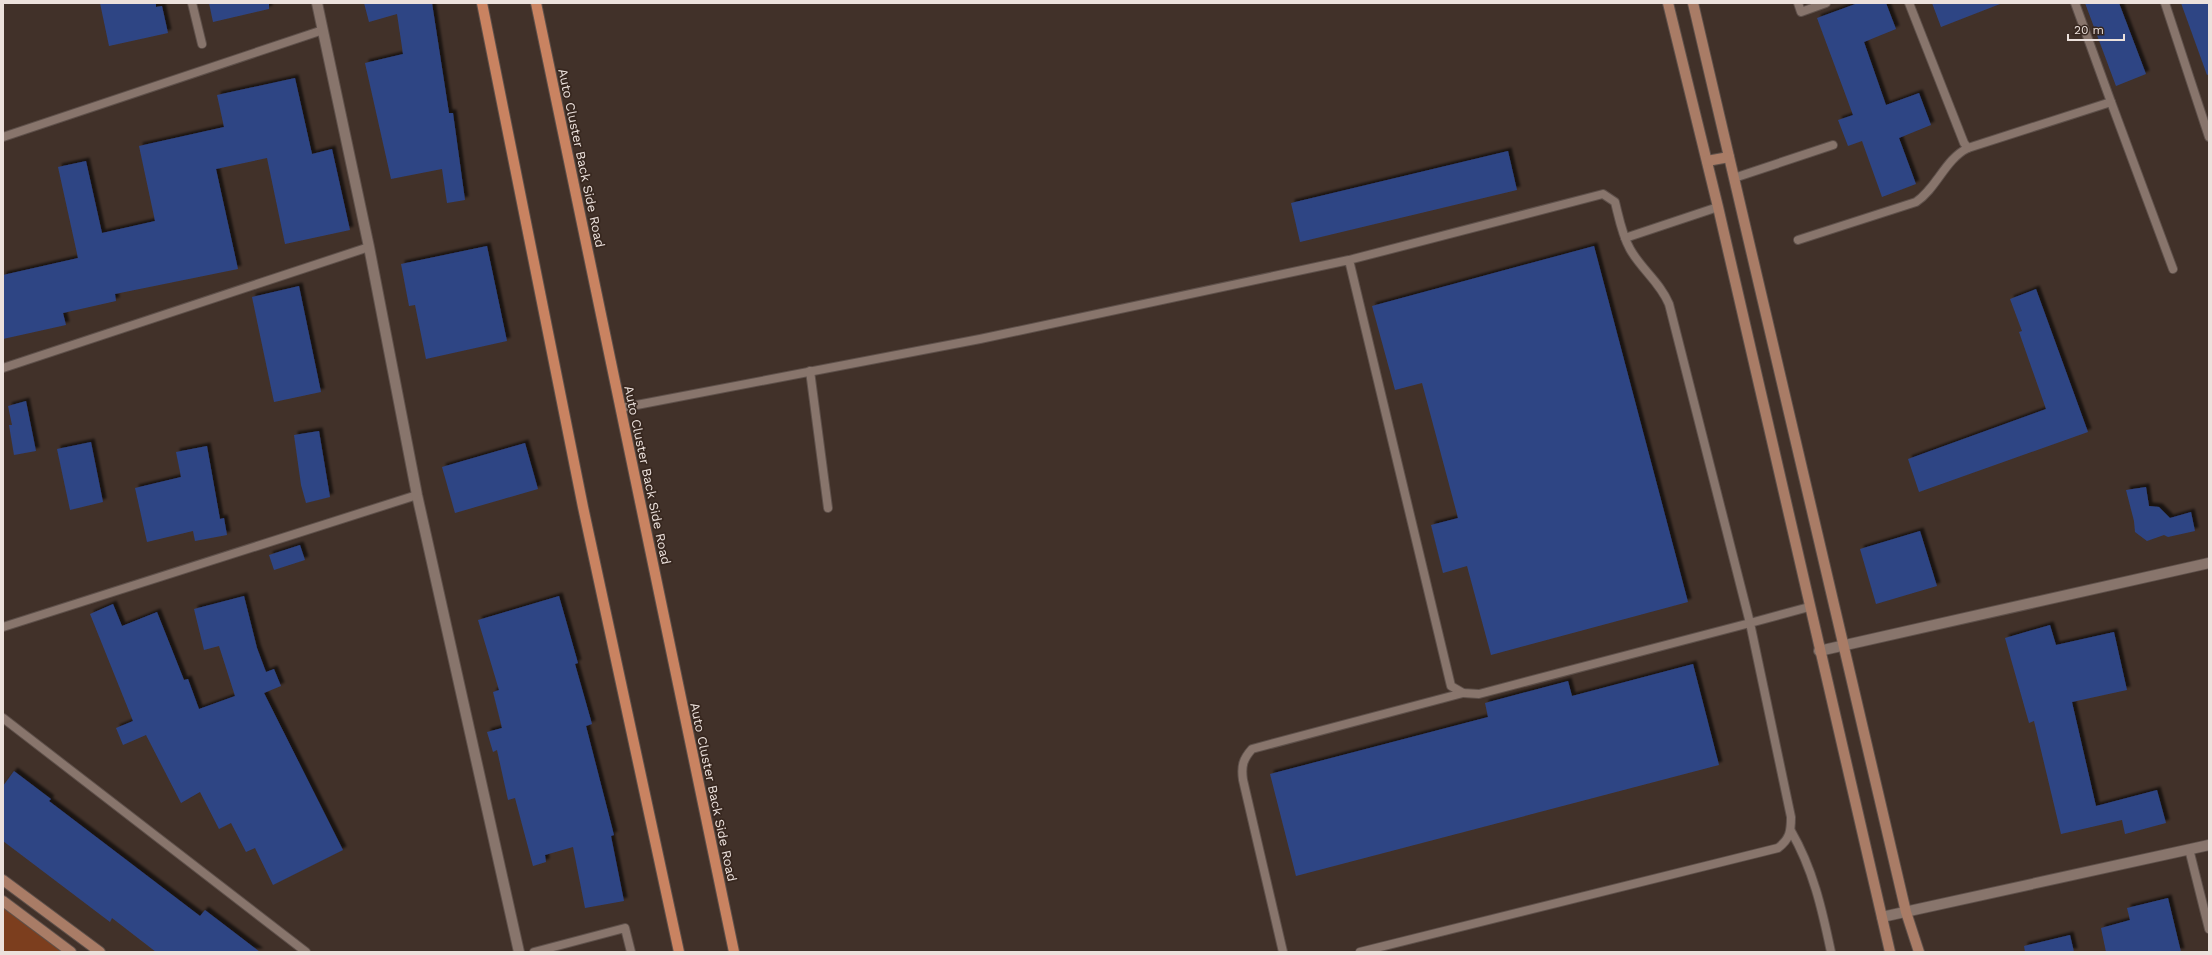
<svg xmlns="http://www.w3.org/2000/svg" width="2212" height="955" font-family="'Work Sans',sans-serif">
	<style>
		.green { fill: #7c3e1e }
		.building { fill: #2f4584; filter: url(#shadow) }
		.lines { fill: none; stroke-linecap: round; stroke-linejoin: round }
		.service-casing { stroke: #5e504a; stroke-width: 10 }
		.minor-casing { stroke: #5e504a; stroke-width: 12 }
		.tertiary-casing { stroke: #5e504a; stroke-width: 12 }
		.secondary-casing { stroke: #5e504a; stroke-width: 12 }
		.primary-casing { stroke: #5e504a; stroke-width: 12 }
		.service { stroke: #88756c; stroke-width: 8 }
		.minor { stroke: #88756c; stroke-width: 10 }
		.tertiary { stroke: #88756c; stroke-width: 10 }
		.secondary { stroke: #a97c66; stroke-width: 10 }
		.primary { stroke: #c98361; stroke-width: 10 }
		.labels { text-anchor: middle; stroke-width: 3.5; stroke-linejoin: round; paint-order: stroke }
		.street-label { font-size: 13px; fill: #ece1dc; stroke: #37271f }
	</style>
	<defs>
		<filter id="shadow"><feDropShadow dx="3.5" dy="-3.5" stdDeviation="1" flood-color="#0009"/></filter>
	</defs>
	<rect width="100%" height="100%" fill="#413129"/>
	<polygon class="green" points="3,898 78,952 3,952"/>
	<g class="building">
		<polygon points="100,3 156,3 156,7 162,6 168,33 109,46"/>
		<polygon points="209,3 269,3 269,9 213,22"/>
		<polygon points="364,3 432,3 449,113 453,113 465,200 447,203 442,169 391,179 365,63 403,54 397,14 369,22"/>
		<polygon points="1858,3 1886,3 1896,29 1864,42 1886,105 1919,93 1931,125 1899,138 1916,184 1882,197 1862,141 1848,146 1838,120 1853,115 1817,18"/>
		<polygon points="1932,3 2000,3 2000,4 1941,27"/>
		<polygon points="2085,3 2119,3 2146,74 2116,86"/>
		<polygon points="2181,3 2209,3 2209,74 2207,75"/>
		<polygon points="295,78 312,154 332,149 350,230 285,244 267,158 216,169 238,269 115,294 116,301 63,313 66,325 3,339 3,275 78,258 58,167 86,161 102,233 155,221 139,146 224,127 217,95"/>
		<polygon points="1508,151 1517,190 1300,242 1291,203"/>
		<polygon points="487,246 507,341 426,359 415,305 409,306 401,264"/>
		<polygon points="1594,246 1688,602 1491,655 1467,566 1443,573 1431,525 1458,518 1422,383 1395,390 1372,306"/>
		<polygon points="299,286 321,392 274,402 252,297"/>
		<polygon points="2036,289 2088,432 1919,492 1908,459 2046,409 2019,332 2022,331 2010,299"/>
		<polygon points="26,401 36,451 14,455 9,425 12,425 8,406"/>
		<polygon points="319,431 330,497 306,503 301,485 294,435"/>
		<polygon points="91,442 103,502 70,510 57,449"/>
		<polygon points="525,443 538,489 455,513 442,467"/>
		<polygon points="207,446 220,519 224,518 227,535 195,541 193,531 147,542 135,488 181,477 176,452"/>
		<polygon points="2146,487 2149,506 2159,507 2170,518 2191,512 2195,531 2168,537 2164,535 2147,541 2135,532 2134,521 2126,490"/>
		<polygon points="1920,531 1937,586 1876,604 1860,549"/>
		<polygon points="300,545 305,560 274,570 269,555"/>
		<polygon points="244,596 257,648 266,672 274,669 281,686 264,693 343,850 273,885 255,848 246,852 231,823 219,829 200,792 181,803 146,735 123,745 116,728 133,721 90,614 113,604 122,626 157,612 184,680 188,679 199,709 235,696 219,646 204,650 194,609"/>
		<polygon points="559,596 578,663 575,664 592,724 586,726 614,835 611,836 624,901 585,908 573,847 545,855 546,862 533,866 515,798 508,800 497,750 493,752 487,732 502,728 493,692 499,690 478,620"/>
		<polygon points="2050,625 2056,645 2114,632 2127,690 2072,702 2096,806 2157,790 2166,823 2125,834 2122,820 2061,834 2034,721 2029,723 2005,638"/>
		<polygon points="1693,664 1719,765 1296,876 1270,774 1488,717 1485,703 1568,681 1572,696"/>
		<polygon points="14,771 51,799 49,801 200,916 205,910 260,952 156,952 112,918 110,922 3,841 3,786"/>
		<polygon points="2168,898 2181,952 2106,952 2101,928 2130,920 2127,908"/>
		<polygon points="2070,935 2074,952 2025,952 2024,946"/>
	</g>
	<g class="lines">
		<defs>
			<g id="service">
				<polyline points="192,3 202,44"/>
				<polyline points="1798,3 1801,12 1826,3"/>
				<polyline points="1909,3 1964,143 1968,148 2111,102 2173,269"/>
				<polyline points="2075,3 2111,102"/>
				<polyline points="2165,3 2209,137"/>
				<polyline points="3,137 323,30"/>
				<polyline points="1734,178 1833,145"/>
				<polyline points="1625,238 1718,207"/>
				<path d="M1798,240L1916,202C1937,188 1945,159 1968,148"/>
				<polyline points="3,368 369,247"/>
				<polyline points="810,371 828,508"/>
				<path d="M621,408L980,339L1349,260L1603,194L1615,202C1619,218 1622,235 1630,249C1641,269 1660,282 1669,304L1750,623L1479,694L1463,693L1451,686L1349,260"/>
				<polyline points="3,627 417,495"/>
				<polyline points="3,718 306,952"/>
				<path d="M1791,831C1813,869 1822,909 1831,952"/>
				<polyline points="2189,849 2209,929"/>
				<polyline points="534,952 625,928 631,952"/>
				<path d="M1283,952L1243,780C1241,766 1243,759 1252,749L1463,693"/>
				<path d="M1360,952L1778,848C1790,839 1791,831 1791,817L1750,623L1809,607"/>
			</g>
			<polyline id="minor" points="1819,651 2209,563"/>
			<g id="tertiary">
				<polyline points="317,3 369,247 417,495 519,952"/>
				<polyline points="1882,917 2209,845"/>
			</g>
			<g id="secondary">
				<polyline points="1668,3 1718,207 1890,952"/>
				<polyline points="1693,3 1906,912 1919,952"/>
				<polyline points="1707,161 1729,157"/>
				<polyline points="3,880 100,952"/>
				<polyline points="3,901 71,952"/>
			</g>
			<g id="primary">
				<polyline points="482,3 583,507 679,952"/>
				<polyline points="536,3 734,952"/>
			</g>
		</defs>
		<use href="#service" class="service-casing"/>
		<use href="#minor" class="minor-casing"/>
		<use href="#tertiary" class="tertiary-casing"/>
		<use href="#secondary" class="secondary-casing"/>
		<use href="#primary" class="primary-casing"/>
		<use href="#service" class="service"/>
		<use href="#minor" class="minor"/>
		<use href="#tertiary" class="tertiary"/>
		<use href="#secondary" class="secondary"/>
		<use href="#primary" class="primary"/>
	</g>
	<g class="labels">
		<g class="street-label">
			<text transform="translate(582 158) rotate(78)" y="5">Auto Cluster Back Side Road</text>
			<text transform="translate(648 475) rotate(78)" y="5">Auto Cluster Back Side Road</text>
			<text transform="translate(714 792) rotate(78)" y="5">Auto Cluster Back Side Road</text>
		</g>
	</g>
	<rect width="2212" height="955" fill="none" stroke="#ece1dc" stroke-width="8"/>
	<path d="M2068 34v6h56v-6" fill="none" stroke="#ece1dc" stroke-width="2"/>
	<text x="2074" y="34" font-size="12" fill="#ece1dc" stroke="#37271f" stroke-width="3" paint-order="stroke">20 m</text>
</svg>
